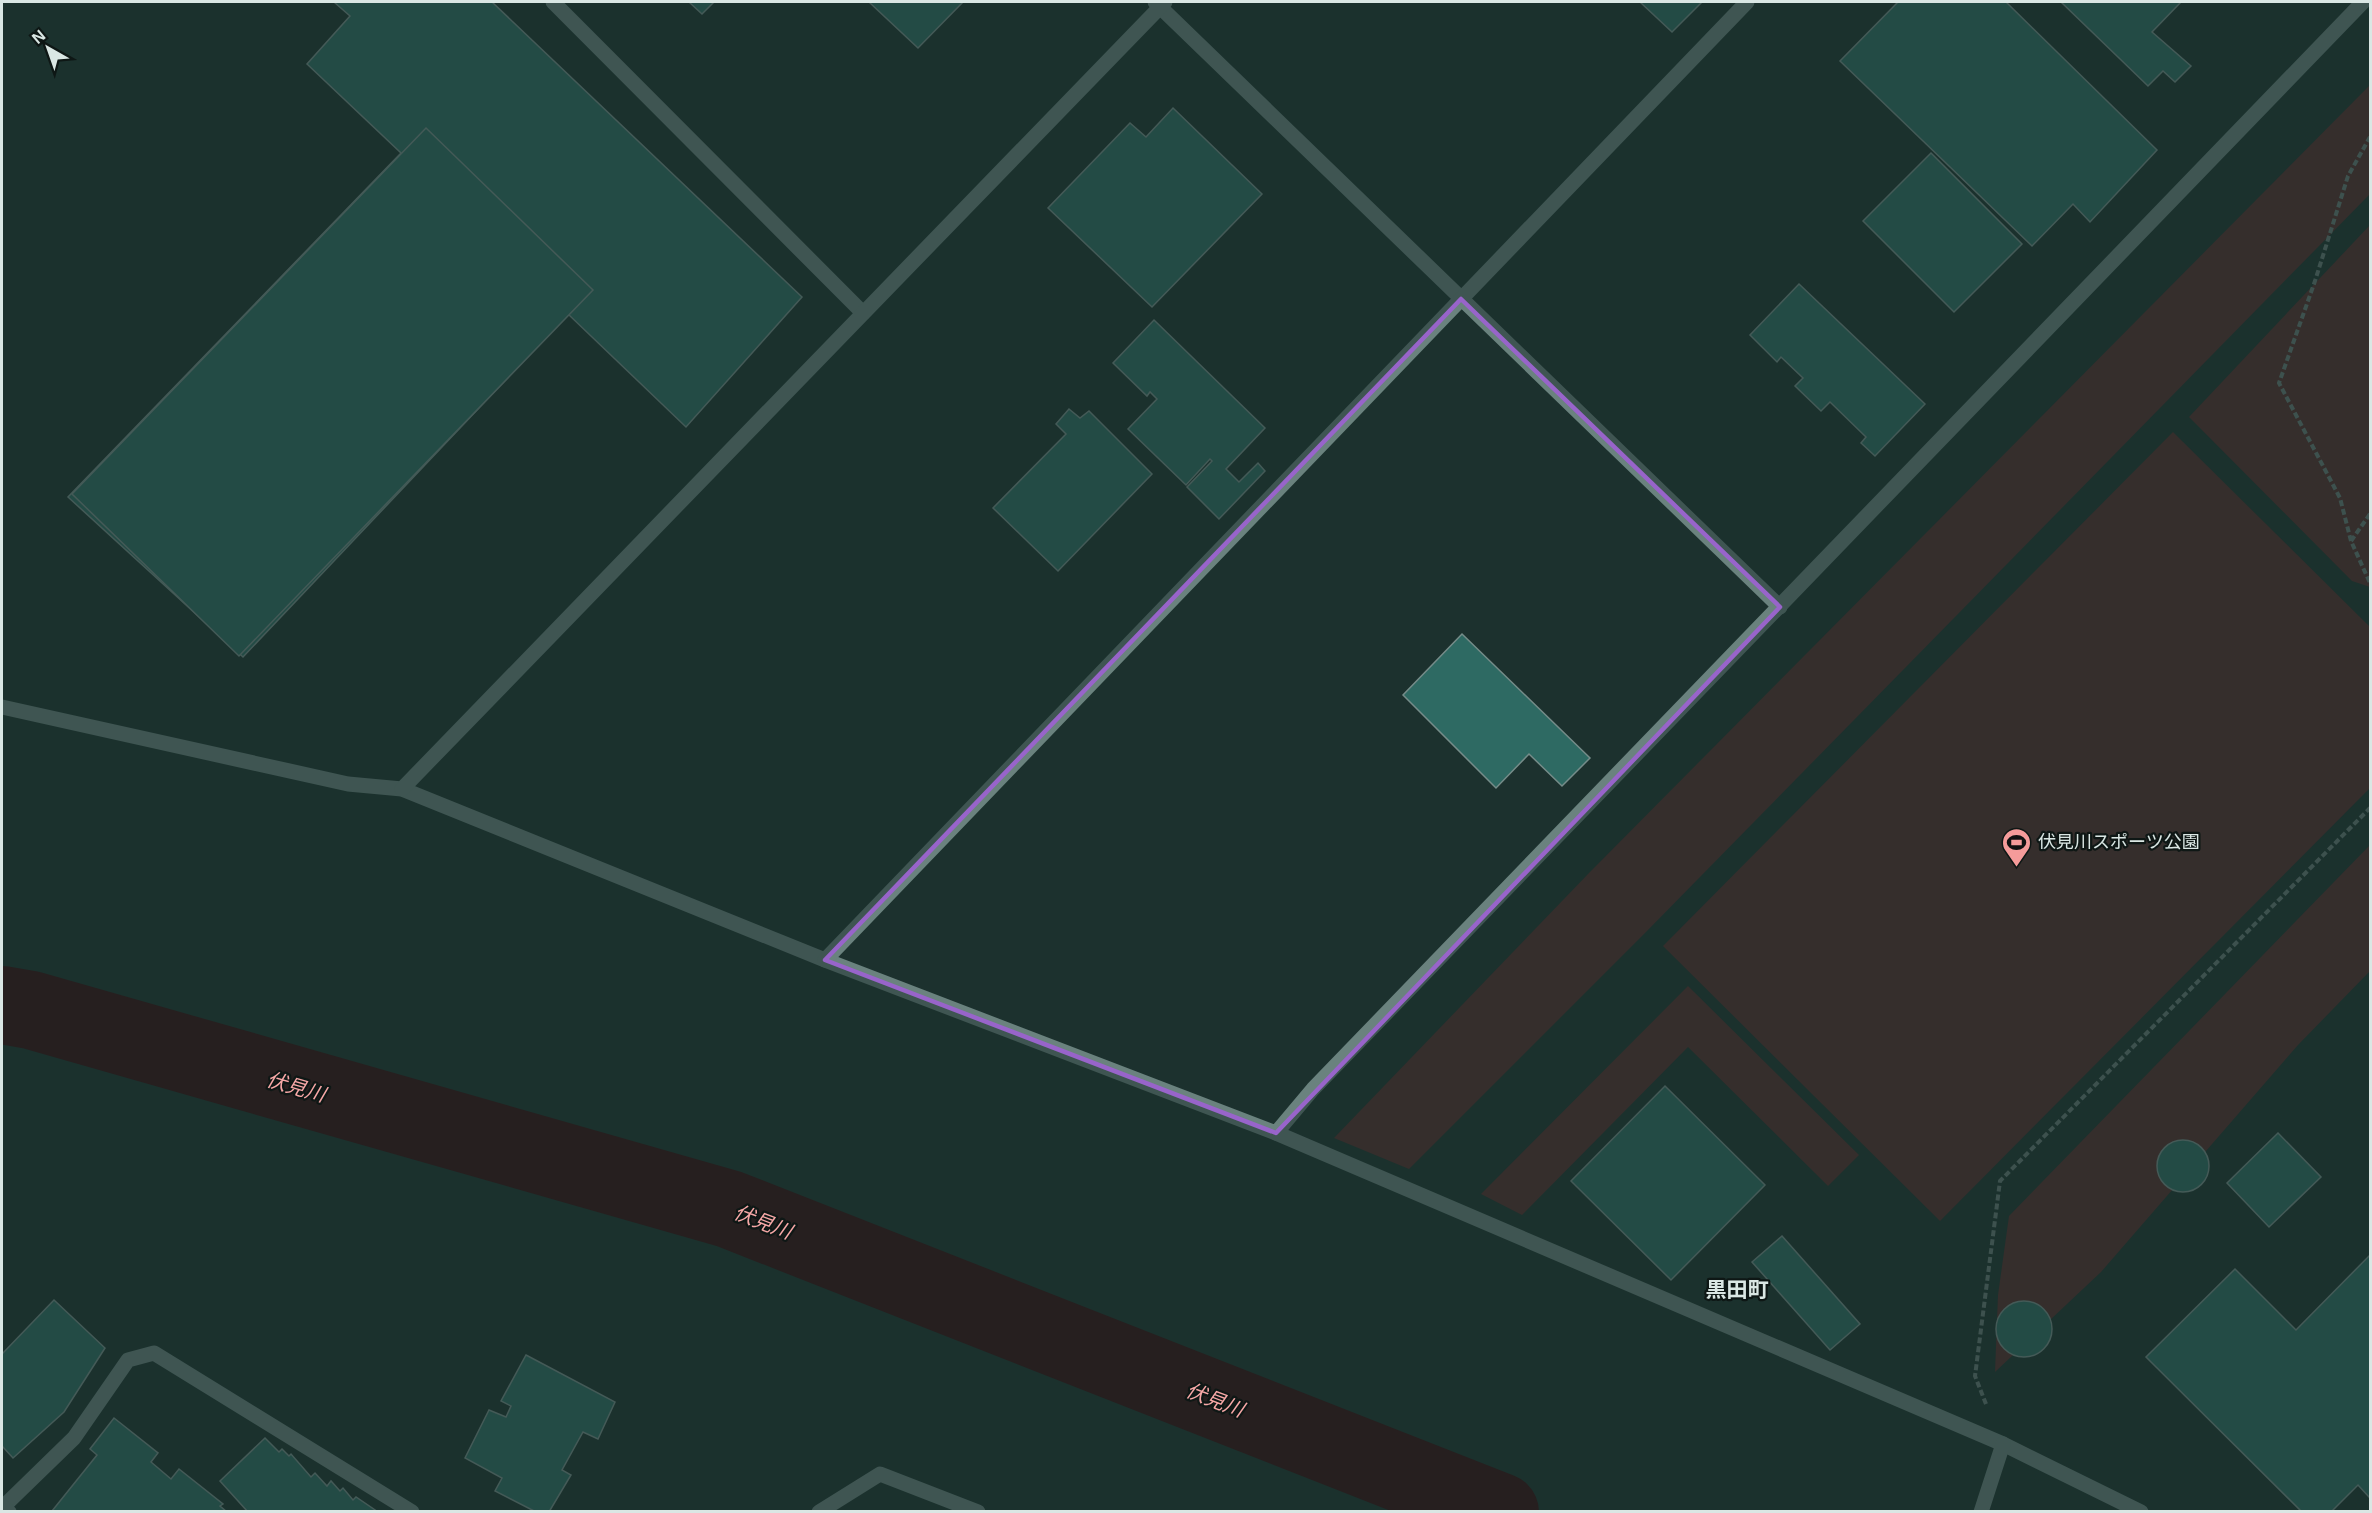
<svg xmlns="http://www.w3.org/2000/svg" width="2372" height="1513" font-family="Helvetica,'Noto Sans JP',sans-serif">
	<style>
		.green { fill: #542b2b }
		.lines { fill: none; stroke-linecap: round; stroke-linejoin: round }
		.river { stroke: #330b0e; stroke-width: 78 }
		.building { fill: #2e6a63; stroke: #758c89; stroke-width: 1.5 }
		.path { stroke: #677976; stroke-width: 4; stroke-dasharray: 6 3; stroke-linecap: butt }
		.service { stroke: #6a827e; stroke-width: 15 }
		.minor { stroke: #6a827e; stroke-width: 15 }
		.marked { fill: none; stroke: #9864ca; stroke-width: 4.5; stroke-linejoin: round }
		.labels { text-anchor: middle; stroke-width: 4.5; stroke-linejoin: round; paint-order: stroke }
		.poi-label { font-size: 18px; fill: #dae7e4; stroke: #0e1715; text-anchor: start }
		.water-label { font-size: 20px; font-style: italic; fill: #f7a8a7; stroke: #0e1715 }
		.quarter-label { font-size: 21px; font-weight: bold; fill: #dae7e4; stroke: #0e1715 }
	</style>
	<rect width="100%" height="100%" fill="#1c312e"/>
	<g class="green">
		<polygon points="2370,85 2370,194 1646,932 1409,1169 1334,1138 1589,873"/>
		<polygon points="2370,225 2370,587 2352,581 2189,417"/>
		<polygon points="2173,432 2370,627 2370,788 1940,1221 1663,946"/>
		<polygon points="2370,845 2370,971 2298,1045 2101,1272 1995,1372 1998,1295 2009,1216"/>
		<polygon points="1688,986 1859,1155 1828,1186 1688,1047 1522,1215 1481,1194"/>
	</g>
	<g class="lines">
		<polyline class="river" points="2,1005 31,1010 729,1209 1500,1512"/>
	</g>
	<g class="building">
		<polygon points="334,2 492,2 802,297 686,427 568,314 243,657 68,497 401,153 307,64 350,16"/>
		<polygon points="689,2 714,2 702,14"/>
		<polygon points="869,2 963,2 918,48"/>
		<polygon points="1640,2 1702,2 1672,32"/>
		<polygon points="1898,2 2006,2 2157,150 2090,222 2073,204 2032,246 1840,61"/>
		<polygon points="2061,2 2181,2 2152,32 2191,66 2175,82 2163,71 2148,86"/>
		<polygon points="1173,108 1262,194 1152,307 1048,208 1130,123 1146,137"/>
		<polygon points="426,128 593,290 239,656 72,494"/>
		<polygon points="1931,153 2022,244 1954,312 1863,221"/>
		<polygon points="1799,284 1925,404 1875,456 1861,443 1866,437 1830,402 1821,411 1795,386 1803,378 1781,357 1777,362 1750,335"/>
		<polygon points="1154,320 1265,428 1226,469 1239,482 1258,463 1265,471 1219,519 1187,487 1212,461 1210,459 1186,485 1128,429 1157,399 1150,392 1147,396 1113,363"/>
		<polygon points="1069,409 1080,418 1089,411 1152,474 1058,571 993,508 1066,434 1056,424"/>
		<polygon points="1462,634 1590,758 1562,786 1529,754 1496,788 1403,695"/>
		<polygon points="1665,1086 1765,1185 1671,1280 1571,1181"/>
		<polygon points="2278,1133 2321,1177 2269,1227 2227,1183"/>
		<circle cx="2183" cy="1166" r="26"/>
		<polygon points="1782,1236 1860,1324 1830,1350 1752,1262"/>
		<polygon points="2370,1255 2370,1498 2358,1485 2331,1512 2302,1512 2146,1357 2235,1269 2296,1330"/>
		<polygon points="54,1300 105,1348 64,1412 13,1458 2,1446 2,1354"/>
		<circle cx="2024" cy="1329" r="28"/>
		<polygon points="526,1355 615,1402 598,1439 583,1432 562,1470 571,1475 549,1512 536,1512 495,1491 502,1478 465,1458 489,1410 506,1417 511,1406 501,1401"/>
		<polygon points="114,1418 158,1453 151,1462 171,1479 179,1469 223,1504 220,1506 227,1512 52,1511 97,1455 90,1449"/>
		<polygon points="265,1438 279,1452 282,1449 289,1456 291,1454 311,1477 315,1473 327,1486 331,1481 340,1491 343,1488 353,1500 356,1497 378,1512 248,1512 220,1481"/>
	</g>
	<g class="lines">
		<g class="path">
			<polyline points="2370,514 2351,541 2370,583"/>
			<polyline points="2351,541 2340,498 2279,383 2315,281 2348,176 2370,137"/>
			<polyline points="1986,1404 1975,1376 2000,1181 2370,808"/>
		</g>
		<g class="service">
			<polyline points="2,1508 74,1438 128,1360 154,1353 412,1512"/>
			<polyline points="819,1512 880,1474 978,1512"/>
		</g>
		<g class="minor">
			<polyline points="553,2 863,313"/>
			<polyline points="1155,2 1780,607"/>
			<polyline points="2,707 348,784 402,789 825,960 1276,1133 1313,1089 2363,2"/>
			<polyline points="402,789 1165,2"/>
			<polyline points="825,960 1747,2"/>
			<polyline points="1276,1133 2003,1444 2141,1512"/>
			<polyline points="2,1506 9,1512"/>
			<polyline points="1981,1512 2003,1444"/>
		</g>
	</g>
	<path d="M0 0H2372V1513H0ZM1461,299L1780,607L1276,1133L825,960Z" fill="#1c312e" fill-opacity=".55" fill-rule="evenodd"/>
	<path class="marked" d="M1461,299L1780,607L1276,1133L825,960Z"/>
	<defs>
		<symbol id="stadium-pin" viewBox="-11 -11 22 30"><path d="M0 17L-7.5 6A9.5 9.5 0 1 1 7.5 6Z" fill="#f59b9a" stroke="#0e1715"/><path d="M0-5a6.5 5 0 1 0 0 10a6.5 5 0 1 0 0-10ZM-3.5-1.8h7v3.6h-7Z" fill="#111"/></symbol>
	</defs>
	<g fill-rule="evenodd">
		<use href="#stadium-pin" x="2000" y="826" width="33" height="45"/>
	</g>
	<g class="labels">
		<g class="poi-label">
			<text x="2038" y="848">伏見川スポーツ公園</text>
		</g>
		<g class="water-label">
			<text transform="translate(296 1087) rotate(16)" y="7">伏見川</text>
			<text transform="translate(763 1222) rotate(21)" y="7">伏見川</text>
			<text transform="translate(1215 1400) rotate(21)" y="7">伏見川</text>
		</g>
		<g class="quarter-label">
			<text x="1737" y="1297">黒田町</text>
		</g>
	</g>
	<rect width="2372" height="1513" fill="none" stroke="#dae7e4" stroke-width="6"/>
	<g transform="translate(48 48) rotate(320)" stroke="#0e1715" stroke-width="4.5" paint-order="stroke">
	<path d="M0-4.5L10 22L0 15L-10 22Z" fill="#dae7e4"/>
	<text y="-9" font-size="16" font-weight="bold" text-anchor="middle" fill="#dae7e4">N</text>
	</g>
</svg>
